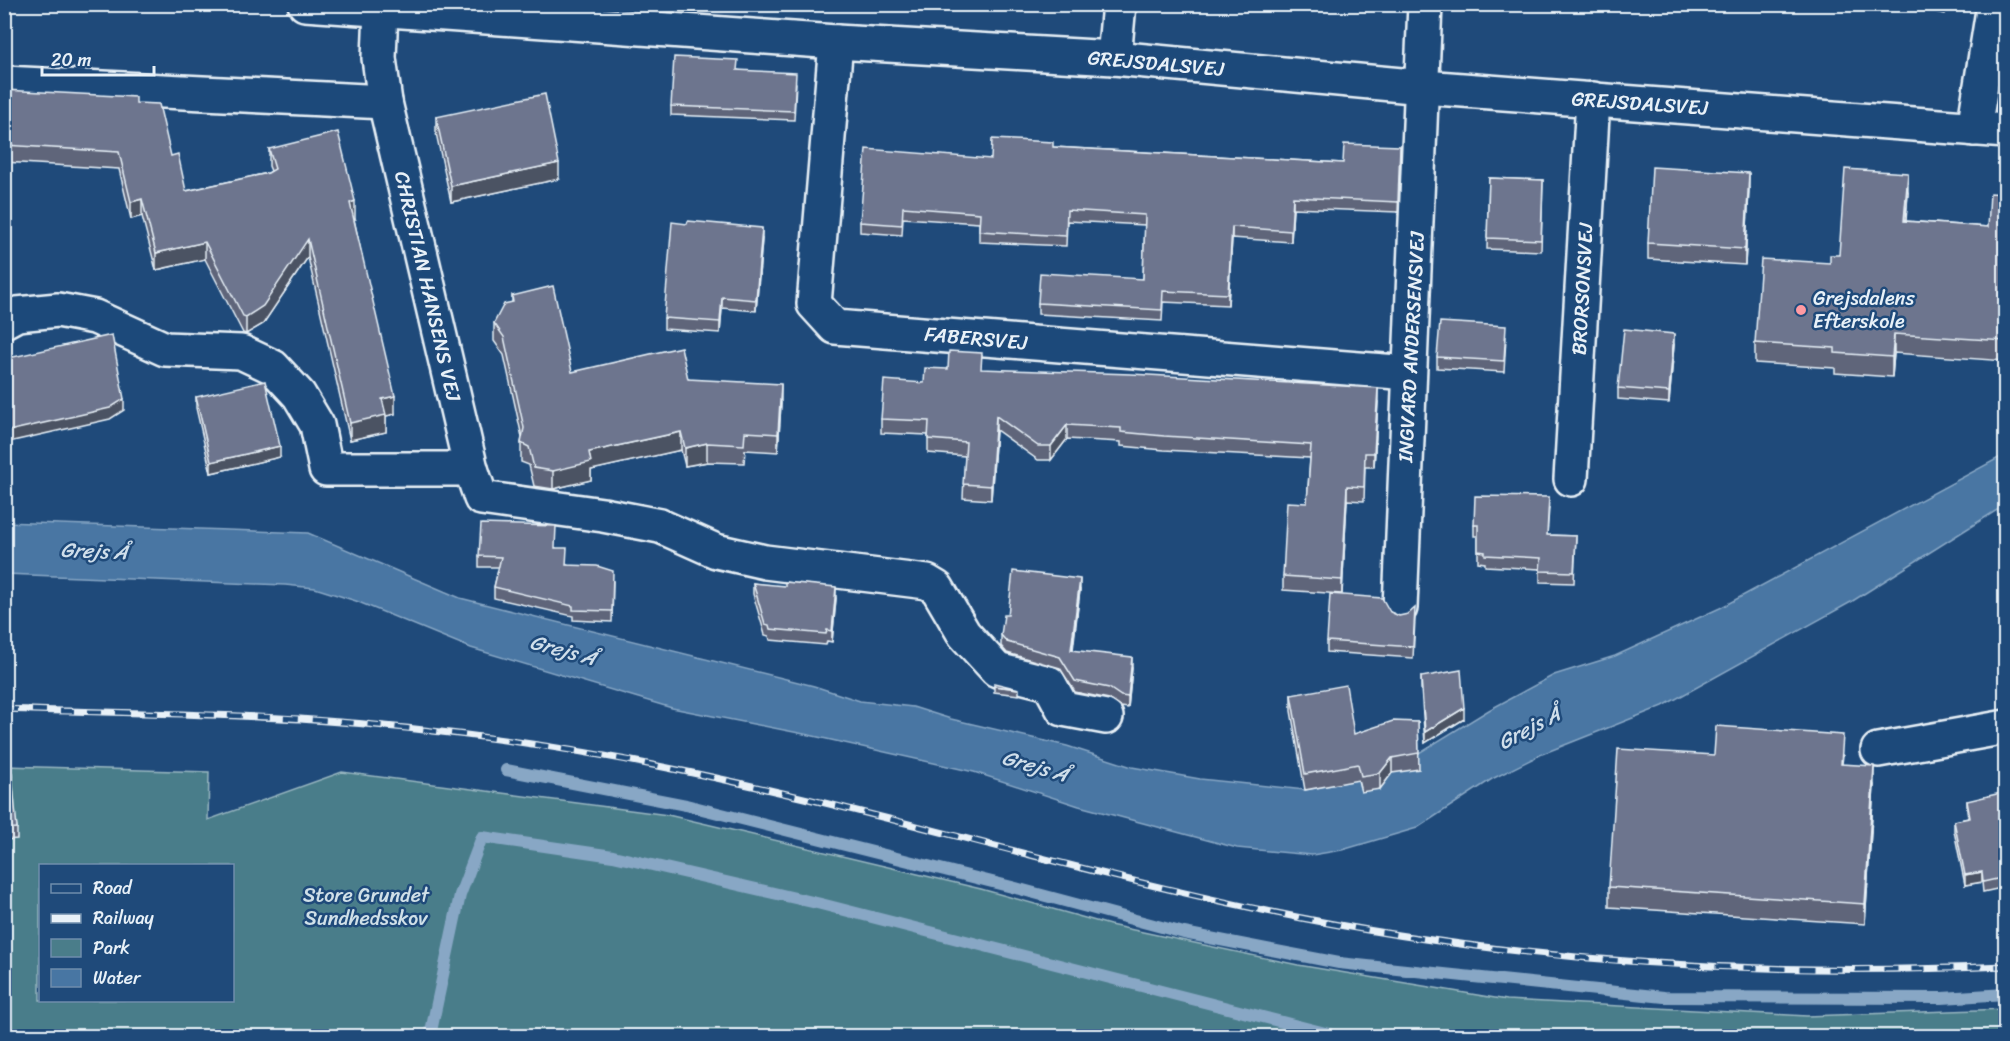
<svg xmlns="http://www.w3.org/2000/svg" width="2010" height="1041" font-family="Sriracha,sans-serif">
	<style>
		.green { fill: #4a7d8a; stroke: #99b7c1; stroke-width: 1.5; fill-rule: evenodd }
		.water { fill: #4876a3; stroke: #88a7c5; stroke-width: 1.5 }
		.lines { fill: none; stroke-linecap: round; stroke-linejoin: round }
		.stream { stroke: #88a7c5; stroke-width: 12 }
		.minor-casing { stroke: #e8f1f8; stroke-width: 38 }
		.minor { stroke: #1f4a7a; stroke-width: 33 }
		.rail-casing { stroke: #e8f1f8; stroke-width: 7 }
		.rail { stroke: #1f4a7a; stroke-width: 4.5; stroke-dasharray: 14; stroke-linecap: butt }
		.wall { fill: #5e657a; stroke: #e8f1f8; stroke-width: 1.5 }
		.shaded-wall { fill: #4c5263; stroke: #e8f1f8; stroke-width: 1.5 }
		.building { fill: #6d758e; stroke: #e8f1f8; stroke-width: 1.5 }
		.poi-dot { fill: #ff9aa2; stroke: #1f4a7a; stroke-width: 2 }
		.labels { text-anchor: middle; stroke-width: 5; stroke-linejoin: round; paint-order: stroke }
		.street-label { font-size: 20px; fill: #e8f1f8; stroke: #1f4a7a }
		.poi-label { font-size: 20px; fill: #e8f1f8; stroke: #1f4a7a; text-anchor: start }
		.park-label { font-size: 20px; fill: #d0e0e8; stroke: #1f4a7a }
		.water-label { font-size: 21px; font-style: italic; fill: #d0dfeb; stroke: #1f4a7a }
	</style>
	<rect width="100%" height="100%" fill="#1f4a7a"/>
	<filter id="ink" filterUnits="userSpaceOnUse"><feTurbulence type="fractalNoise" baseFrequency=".0167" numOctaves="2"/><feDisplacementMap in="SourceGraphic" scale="12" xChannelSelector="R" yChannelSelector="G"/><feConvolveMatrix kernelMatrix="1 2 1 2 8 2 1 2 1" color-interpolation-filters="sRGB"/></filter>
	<g filter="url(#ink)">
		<path class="green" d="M5,766L209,772L208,820L342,772L668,815L981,889L1110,925L1298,965L1507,1000L1807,1016L2006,1009L2005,1036H5ZM40,866H232V1000H40Z"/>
		<polygon class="water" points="2006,454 2005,505 1851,602 1663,706 1542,754 1492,779 1417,828 1342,850 1312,855 1237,848 1079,806 974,772 809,735 672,708 471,648 356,601 315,588 285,585 5,574 4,522 308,533 460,598 814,686 860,701 913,707 951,719 1067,746 1132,767 1200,779 1305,790 1358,780 1361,792 1383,775 1489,710 1554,675 1615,656 1720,608"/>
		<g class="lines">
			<g class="stream">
				<polyline points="506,770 686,805 1012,887 1184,933 1339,963 1664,997 1942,998 2006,994"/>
				<polyline points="430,1036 460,895 482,837 613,856 821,904 1337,1036"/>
			</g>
			<defs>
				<g id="minor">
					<polyline points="305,4 836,42 1114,58 1423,87 2006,131"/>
					<polyline points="381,9 379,58 385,102 471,469 481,498 603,515 660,526 716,551 765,562 927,582 937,588 964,634 997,670 1049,683 1063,709 1106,717"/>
					<polyline points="836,42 814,304 835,327 1409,373"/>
					<polyline points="1114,58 1119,4"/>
					<polyline points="4,83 385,102"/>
					<polyline points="1974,129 1994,4"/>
					<polyline points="4,321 17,314 58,310 95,317 165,349 241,352 273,367 299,395 317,425 326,469 471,469"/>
					<polyline points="1571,479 1593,99"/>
					<polyline points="1400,608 1425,4"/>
					<polyline points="1878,750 2006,727"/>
				</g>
			</defs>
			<use href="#minor" class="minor-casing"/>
			<use href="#minor" class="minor"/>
			<defs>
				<path id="rail" d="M4,709C103,713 201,713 300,719C421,727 543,743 663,767C866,807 1064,869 1267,911C1510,962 1758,977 2006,966"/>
			</defs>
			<use href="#rail" class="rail-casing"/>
			<use href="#rail" class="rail"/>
		</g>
		<g class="wall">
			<polygon points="1890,4 1947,4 1945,14"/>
			<polygon points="738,70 796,83 794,120 671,115 671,106"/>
			<polygon points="4,90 136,103 171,156 186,191 268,173 271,171 269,166 269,149 355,219 354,219 395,414 386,416 386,432 350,440 308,257 263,324 246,334 243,333 205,259 156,270 142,216 131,219 119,169 4,162"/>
			<polygon points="436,117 559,179 451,202 436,133"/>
			<polygon points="1053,147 1343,163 1400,157 1398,212 1293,208 1291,242 1232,238 1228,305 1163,302 1162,321 1038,314 1038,303 1143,279 1145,225 1067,221 1066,246 979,242 979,223 903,218 902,235 860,232 860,222 991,159"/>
			<polygon points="1489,178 1543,180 1541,251 1487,249"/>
			<polygon points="1749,189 1745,265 1648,259 1648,243"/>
			<polygon points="1908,193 1906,221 1988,227 2006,194 2006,361 1894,353 1892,377 1835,373 1835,368 1755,363 1755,343 1839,255"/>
			<polygon points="762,239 756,311 722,308 720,333 664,329 664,318"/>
			<polygon points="512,296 572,372 688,379 781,403 778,452 745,450 744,463 707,462 685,466 681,450 591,470 591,480 553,489 534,486 529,465 521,462 521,443 522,437 504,355 494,341 494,323 512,302"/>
			<polygon points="1506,337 1504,372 1437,368 1437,357"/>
			<polygon points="1674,345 1669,403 1618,399 1618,388"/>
			<polygon points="948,369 1378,402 1374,467 1365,467 1364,501 1347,500 1342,594 1283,590 1283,576 1307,503 1310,458 1164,450 1121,446 1121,442 1067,439 1051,460 1038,460 996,430 991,500 963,498 965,456 928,453 928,435 881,433 881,419 924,383"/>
			<polygon points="196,397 280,457 211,473 196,408"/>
			<polygon points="1549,508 1547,535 1576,536 1574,583 1540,582 1540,569 1485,566 1485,563 1478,562 1478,536 1474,536 1474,525"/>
			<polygon points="556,548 567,565 613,581 612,622 573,620 573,616 494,598 494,587 499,567 479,567 479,556"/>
			<polygon points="753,583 836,598 832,642 827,641 826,645 770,640 769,636 765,635 753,594"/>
			<polygon points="1080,590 1073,650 1132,668 1128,708 1121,707 1109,699 1075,692 1060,668 1007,653 1001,646 1001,635 1008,615"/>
			<polygon points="1390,612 1399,616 1415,619 1413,658 1327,652 1327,641"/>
			<polygon points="1421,677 1464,719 1425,743 1421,688"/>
			<polygon points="994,686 1019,689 1019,695 994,692"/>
			<polygon points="1291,695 1354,734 1418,722 1419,769 1392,773 1380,789 1361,792 1358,780 1305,790 1291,711"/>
			<polygon points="1714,755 1843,755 1842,764 1874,785 1865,924 1609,907 1609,887"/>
			<polygon points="4,774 17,828 17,839 4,840"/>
			<polygon points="1967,801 2006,814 2006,887 1983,892 1982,882 1965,885 1954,831 1954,821 1968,818 1967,811"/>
		</g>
		<g class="shaded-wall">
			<polygon points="559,163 559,179 451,202 451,186"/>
			<polygon points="1749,173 1749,189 1745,265 1745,249"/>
			<polygon points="1908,173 1908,193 1904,241 1904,221"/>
			<polygon points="1293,197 1293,208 1291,242 1291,231"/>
			<polygon points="142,199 142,216 131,219 131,202"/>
			<polygon points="355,201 355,219 350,220 350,203"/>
			<polygon points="1232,227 1232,238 1228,305 1228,294"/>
			<polygon points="762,228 762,239 756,311 756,300"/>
			<polygon points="308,239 308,257 263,324 246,334 246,317"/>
			<polygon points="205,242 205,259 156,270 156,253"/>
			<polygon points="722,297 722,308 720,333 720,322"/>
			<polygon points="1674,334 1674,345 1669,403 1669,392"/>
			<polygon points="1894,334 1894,353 1892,377 1892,357"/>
			<polygon points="781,384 781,403 778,452 778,434"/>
			<polygon points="1378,388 1378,402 1374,467 1374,453"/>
			<polygon points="395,396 395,414 386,416 386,432 350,440 350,423 382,399"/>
			<polygon points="124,399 124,410 110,419 4,443 4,432"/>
			<polygon points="996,416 996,430 991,500 991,486"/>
			<polygon points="1067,425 1067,439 1051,460 1051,446"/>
			<polygon points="681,432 681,450 591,470 591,480 553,489 553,471 589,452"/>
			<polygon points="707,443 707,462 685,466 685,448"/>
			<polygon points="280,446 280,457 211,473 211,462"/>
			<polygon points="1347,486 1347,500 1342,594 1342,580"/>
			<polygon points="1080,579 1080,590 1071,661 1071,650"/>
			<polygon points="836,587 836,598 832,642 832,631"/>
			<polygon points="1132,657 1132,668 1128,708 1128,697"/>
			<polygon points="1464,708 1464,719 1425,743 1425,732"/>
			<polygon points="1392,758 1392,773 1380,789 1380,773"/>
			<polygon points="1874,766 1874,785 1865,924 1865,904"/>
			<polygon points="1982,872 1982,882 1965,885 1965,875"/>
		</g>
		<g class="building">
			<polygon points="674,57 738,60 737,70 796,73 794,111 671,106"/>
			<polygon points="4,90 136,97 136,103 159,104 171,156 178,154 186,191 268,173 275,169 269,149 338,132 355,201 350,203 395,396 382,399 386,415 350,423 308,239 263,306 246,317 243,316 205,242 156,253 142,199 131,202 119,152 4,145"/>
			<polygon points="545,94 559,163 451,186 436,117"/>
			<polygon points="992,139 1053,142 1053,147 1343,163 1344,144 1400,146 1398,202 1293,197 1291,231 1232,227 1228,294 1163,291 1162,310 1038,303 1040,273 1143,279 1145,215 1067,210 1066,236 979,231 980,213 903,207 902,225 860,222 866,149 991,159"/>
			<polygon points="1652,167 1749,173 1745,249 1648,243"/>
			<polygon points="1845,169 1908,173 1904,221 1988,227 1990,193 2006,194 2006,341 1894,334 1892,357 1835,353 1835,348 1755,343 1761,259 1830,263 1830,255 1839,255"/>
			<polygon points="1489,178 1543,180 1541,240 1487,238"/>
			<polygon points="688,221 762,228 756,300 722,297 720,322 664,318 672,222 687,224"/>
			<polygon points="553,286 572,372 681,347 688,379 781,384 778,434 745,432 744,445 707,443 685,448 681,432 589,452 591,462 553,471 534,468 529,447 521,443 524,428 504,337 494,323 504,304 513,302 512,296"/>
			<polygon points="1440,322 1506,326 1504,361 1437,357"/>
			<polygon points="1624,329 1674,334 1669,392 1618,388"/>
			<polygon points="112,335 124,399 110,408 4,432 4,359"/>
			<polygon points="949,351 982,353 981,369 1131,374 1378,388 1374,453 1365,453 1364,487 1347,486 1342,580 1283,576 1287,502 1307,503 1311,445 1164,436 1121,432 1121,428 1067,425 1051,446 1038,446 996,416 991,486 963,484 966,442 928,439 929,421 881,419 884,380 924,383 925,368 948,369"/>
			<polygon points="265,381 280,446 211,462 196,397"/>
			<polygon points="1475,496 1549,497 1547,535 1576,536 1574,572 1540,571 1541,558 1485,555 1485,552 1478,551 1478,525 1474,525"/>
			<polygon points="481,524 556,526 555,548 567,548 566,565 597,566 613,571 612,611 573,610 573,606 494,587 501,557 479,556"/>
			<polygon points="1013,571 1080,579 1071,650 1132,657 1128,697 1121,696 1109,688 1075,681 1060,657 1007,642 1001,635 1004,615 1008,615"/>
			<polygon points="785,582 836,587 832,631 827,630 826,634 770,629 769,625 765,624 753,583 785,586"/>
			<polygon points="1330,594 1382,598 1390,612 1399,616 1408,614 1415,608 1413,647 1327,641"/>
			<polygon points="1461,670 1464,708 1425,732 1421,677"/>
			<polygon points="994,683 1019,689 994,686"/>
			<polygon points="1346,685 1354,734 1393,721 1418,722 1419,753 1392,758 1380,773 1361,776 1358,764 1305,774 1291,695"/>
			<polygon points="1716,726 1843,735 1841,764 1874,766 1865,904 1609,887 1618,749 1714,755"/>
			<polygon points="12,773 17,828 4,829 4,774"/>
			<polygon points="2001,793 2006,814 2006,877 1983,882 1982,872 1965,875 1954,821 1970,818 1967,801"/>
		</g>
	</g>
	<circle class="poi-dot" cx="1801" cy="310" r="6"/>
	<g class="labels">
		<g class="street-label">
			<text transform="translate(1156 63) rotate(5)" y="7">GREJSDALSVEJ</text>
			<text transform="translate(1640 103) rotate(4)" y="7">GREJSDALSVEJ</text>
			<text transform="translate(428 286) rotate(77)" y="7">CHRISTIAN HANSENS VEJ</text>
			<text transform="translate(1582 289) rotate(-87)" y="7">BRORSONSVEJ</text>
			<text transform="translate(976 338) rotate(5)" y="7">FABERSVEJ</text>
			<text transform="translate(1411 347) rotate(-87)" y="7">INGVARD ANDERSENSVEJ</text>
		</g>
		<g class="poi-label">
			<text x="1813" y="305">Grejsdalens<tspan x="1813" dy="23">Efterskole</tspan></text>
		</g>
		<g class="park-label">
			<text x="366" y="902">Store Grundet<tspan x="366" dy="23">Sundhedsskov</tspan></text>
		</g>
		<g class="water-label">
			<text transform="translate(94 551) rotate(2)" y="7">Grejs Å</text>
			<text transform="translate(563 650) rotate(15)" y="7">Grejs Å</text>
			<text transform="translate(1529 728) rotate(-28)" y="7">Grejs Å</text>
			<text transform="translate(1035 766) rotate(16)" y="7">Grejs Å</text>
		</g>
	</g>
	<rect width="2010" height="1041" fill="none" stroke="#1f4a7a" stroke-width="24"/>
	<rect x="12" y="12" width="1986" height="1017" fill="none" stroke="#e8f1f8" stroke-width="2" filter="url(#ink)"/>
	<rect x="39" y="864" width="195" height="138" fill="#1f4a7a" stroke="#6f8dac" stroke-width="1.5"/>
	<rect x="51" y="884" width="30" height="9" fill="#1f4a7a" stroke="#6f8dac" stroke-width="1.5"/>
	<text x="93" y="894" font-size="18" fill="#e8f1f8">Road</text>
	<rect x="51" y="914" width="30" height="9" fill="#e8f1f8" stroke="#6f8dac" stroke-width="1.5"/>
	<text x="93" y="924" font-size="18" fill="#e8f1f8">Railway</text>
	<rect x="51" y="939" width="30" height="18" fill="#4a7d8a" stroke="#6f8dac" stroke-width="1.5"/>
	<text x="93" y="954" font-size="18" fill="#e8f1f8">Park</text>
	<rect x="51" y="969" width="30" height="18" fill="#4876a3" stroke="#6f8dac" stroke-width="1.5"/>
	<text x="93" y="984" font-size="18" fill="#e8f1f8">Water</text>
	<path d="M42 66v9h112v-9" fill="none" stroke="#e8f1f8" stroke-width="3"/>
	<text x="51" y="66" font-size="18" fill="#e8f1f8" stroke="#1f4a7a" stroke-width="4.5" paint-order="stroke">20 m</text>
</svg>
